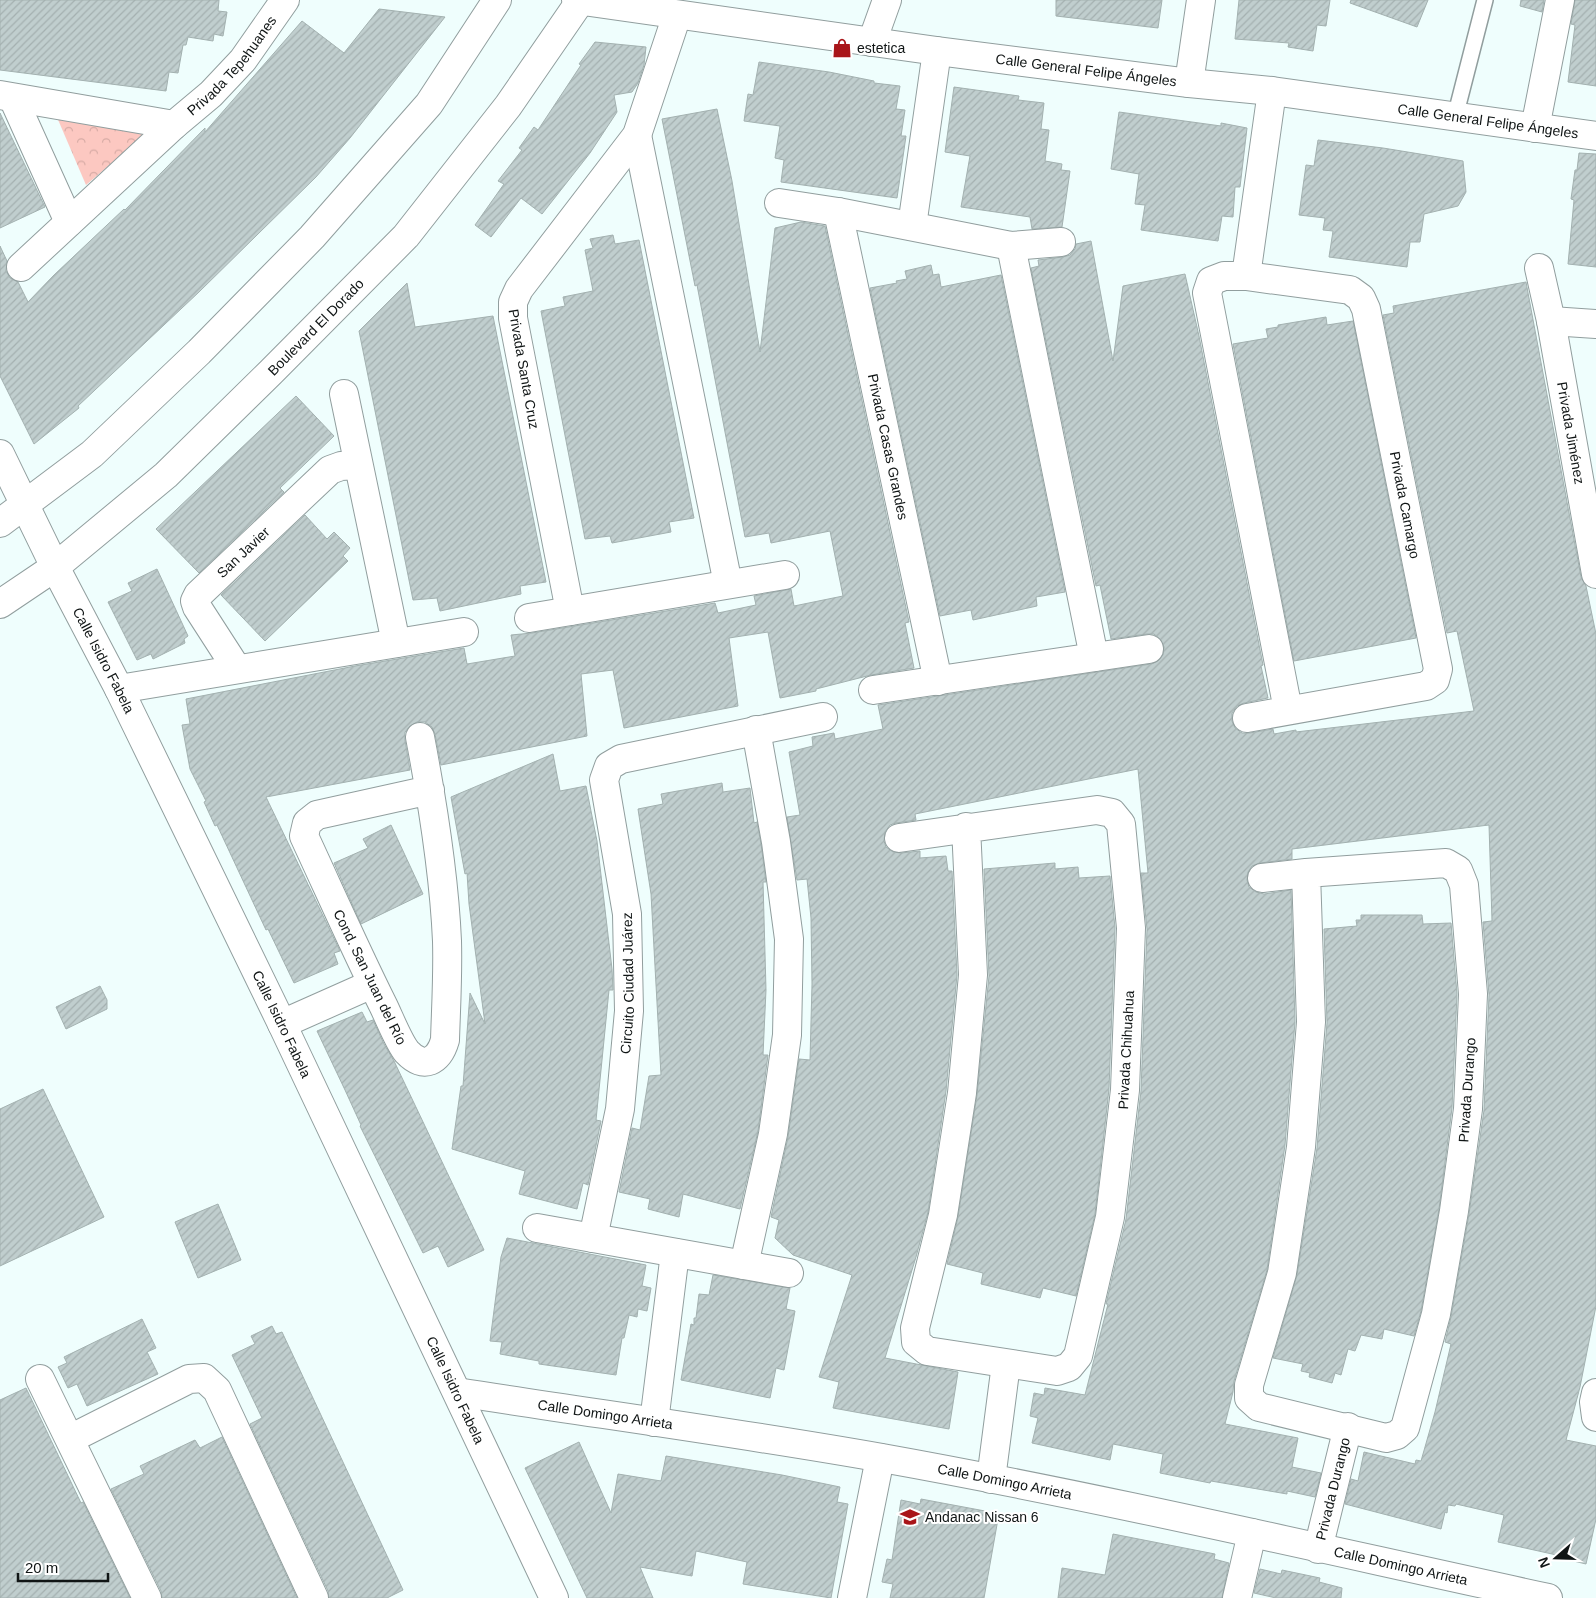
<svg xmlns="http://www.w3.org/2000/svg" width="1596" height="1598" font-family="Arial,sans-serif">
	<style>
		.park { fill: url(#park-crowns) }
		.building { fill: url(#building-hatch); stroke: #a3b1b0 }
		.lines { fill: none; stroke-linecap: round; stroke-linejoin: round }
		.lane-casing { stroke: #919e9e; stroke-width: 18 }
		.street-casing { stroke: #919e9e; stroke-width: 30 }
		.secondary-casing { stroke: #919e9e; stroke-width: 30 }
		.lane { stroke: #fff; stroke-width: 15 }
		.street { stroke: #fff; stroke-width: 28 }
		.secondary { stroke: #fff; stroke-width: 28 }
		.labels { text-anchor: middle; stroke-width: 4; stroke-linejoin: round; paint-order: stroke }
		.poi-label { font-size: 14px; fill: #101515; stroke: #fff; text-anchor: start }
		.street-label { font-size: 14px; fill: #101515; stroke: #fff }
	</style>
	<defs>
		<pattern id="park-crowns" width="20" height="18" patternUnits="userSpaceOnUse" patternTransform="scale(1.25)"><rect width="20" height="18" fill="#fcc8c1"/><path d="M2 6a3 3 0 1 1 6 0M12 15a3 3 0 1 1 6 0" fill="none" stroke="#d7aba5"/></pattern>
		<pattern id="building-hatch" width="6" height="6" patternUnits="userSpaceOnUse" patternTransform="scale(1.25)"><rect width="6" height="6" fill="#c0cece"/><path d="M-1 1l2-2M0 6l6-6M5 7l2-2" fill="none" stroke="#a4b0b0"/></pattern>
	</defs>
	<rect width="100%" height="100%" fill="#effefd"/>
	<polygon class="park" points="56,115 146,134 86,185"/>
	<g class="building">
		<polygon points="0,0 219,0 218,11 227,12 223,36 214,34 213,41 188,37 186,45 183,45 178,73 169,72 166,91 0,70"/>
		<polygon points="1056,0 1162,0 1158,28 1056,16"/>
		<polygon points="1239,0 1330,0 1326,26 1317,25 1313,51 1288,47 1289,43 1235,39"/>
		<polygon points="1351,0 1428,0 1417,27 1350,3"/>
		<polygon points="1521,0 1544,0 1542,12 1520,6"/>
		<polygon points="1575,0 1596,0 1596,86 1568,82 1575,25 1571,24"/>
		<polygon points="379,9 445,17 350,138 316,177 199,292 78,406 79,408 34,444 0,376 0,246 7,261 6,271 10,278 18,282 28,302 54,275 124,209 125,210 205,128 205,132 302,21 344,53"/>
		<polygon points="595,42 646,47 644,65 638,83 632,92 614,95 617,112 590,153 542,214 521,198 491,237 475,225 504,184 498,181 522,150 519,148 534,127 538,130 581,65 579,64"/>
		<polygon points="759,62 829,72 874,81 874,83 900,86 896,109 905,110 901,136 906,136 897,198 781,182 784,160 775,158 780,126 744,121 748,94 753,95"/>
		<polygon points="954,87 1019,96 1018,100 1044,103 1041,129 1049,130 1045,161 1062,164 1061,170 1070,171 1062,227 1032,229 1030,217 961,207 970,156 945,152"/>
		<polygon points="717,109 732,181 760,352 775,228 801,222 825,226 909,622 905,623 914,668 871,675 816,689 816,691 780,698 768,632 729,638 738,706 624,728 613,670 581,674 587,736 441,765 435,734 432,727 425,722 417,722 410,726 405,732 405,740 410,770 266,797 340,951 334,953 338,964 294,983 268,929 266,930 217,825 215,826 204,802 206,801 190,769 182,725 190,724 186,699 355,666 464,648 467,664 515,656 511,635 532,633 715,603 718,613 756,605 754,596 791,589 794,606 843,596 830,531 771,543 769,533 745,537 697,285 695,286 662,119"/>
		<polygon points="1119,112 1221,126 1221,123 1247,128 1240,187 1235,187 1233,217 1222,216 1218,241 1141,230 1145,205 1135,204 1139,174 1111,169"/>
		<polygon points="0,113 45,207 0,228"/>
		<polygon points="1318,140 1383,148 1463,161 1466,192 1458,206 1424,214 1420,242 1410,242 1407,267 1329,257 1333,231 1323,230 1325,218 1299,215 1306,165 1314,166"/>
		<polygon points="1579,153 1596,154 1596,267 1568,264 1574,200 1571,199 1575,170 1577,170"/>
		<polygon points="613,235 615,244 639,240 694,518 669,522 671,532 612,543 610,536 585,539 541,311 565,306 563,297 593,291 585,250 593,248 590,239"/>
		<polygon points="1091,241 1113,361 1123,286 1185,274 1199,336 1263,665 1261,666 1268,698 1244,703 1237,706 1232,713 1232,721 1235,728 1242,733 1250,733 1273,729 1274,734 1296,730 1296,732 1474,711 1457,631 1447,633 1383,315 1394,313 1393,306 1526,282 1581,577 1586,586 1596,634 1596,1306 1580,1387 1566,1440 1596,1446 1596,1519 1586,1564 1561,1558 1561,1556 1498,1542 1504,1515 1456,1504 1455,1506 1448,1505 1447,1513 1445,1512 1441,1529 1345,1504 1351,1479 1358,1481 1364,1452 1415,1464 1416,1460 1421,1461 1435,1412 1451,1344 1445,1342 1451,1317 1469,1214 1484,1110 1489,995 1483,922 1492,921 1489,825 1292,849 1292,859 1260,863 1252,866 1248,872 1247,880 1249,887 1256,892 1264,894 1291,890 1295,1022 1285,1145 1267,1270 1234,1381 1233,1392 1225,1424 1298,1438 1292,1467 1321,1473 1315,1497 1287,1491 1287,1494 1211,1481 1210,1483 1160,1473 1163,1454 1113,1444 1110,1460 1032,1443 1038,1418 1030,1416 1034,1393 1044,1395 1045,1388 1085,1395 1108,1304 1106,1304 1126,1219 1141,1091 1147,929 1141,873 1148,873 1138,769 915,814 916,820 896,823 890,825 885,832 884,841 886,847 893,852 901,853 920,851 920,858 946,856 948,871 952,871 957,975 946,1091 928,1212 916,1257 885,1358 958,1372 949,1429 833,1408 839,1382 819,1377 852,1275 793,1255 775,1238 779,1220 771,1217 788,1137 799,1059 810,1060 812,984 811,918 807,879 797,880 787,817 800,815 789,752 813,746 812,737 834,733 835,739 883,729 878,705 1151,664 1158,661 1163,655 1164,647 1161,640 1154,634 1147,634 1111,639 1100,585 1096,586 1031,268 1039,266 1038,260 1063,257 1070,255 1075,249 1076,244"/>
		<polygon points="931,265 933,275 939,274 941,287 1001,275 1065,592 1036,597 1037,606 973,620 971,610 940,616 870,288 897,283 896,281 907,279 905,271"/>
		<polygon points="407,283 415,327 493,316 546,582 520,586 521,594 440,611 437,598 413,600 359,331"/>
		<polygon points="1326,317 1327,325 1353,321 1416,638 1294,661 1233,344 1268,338 1266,329 1278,327 1278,325"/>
		<polygon points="296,396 334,436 280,488 284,492 199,573 156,529"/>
		<polygon points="305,515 327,539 334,532 350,548 343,556 348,561 265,641 221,595"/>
		<polygon points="157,569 188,636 184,639 185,643 153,659 151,654 137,660 108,602 132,591 128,583"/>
		<polygon points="553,754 560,791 586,786 597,841 612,969 613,990 609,990 596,1120 601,1121 588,1185 583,1183 577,1209 519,1194 525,1171 452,1149 461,1086 463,1086 470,993 485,1024 469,904 467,873 465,874 451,797"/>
		<polygon points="722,783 723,792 750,788 754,823 757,822 761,844 766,882 763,882 766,990 763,1055 768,1055 758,1131 740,1209 683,1194 679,1217 648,1209 650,1199 619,1192 632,1128 640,1130 649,1076 661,1075 651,894 638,809 663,804 661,794"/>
		<polygon points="391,825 423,894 361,924 334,863 368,848 363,839"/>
		<polygon points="1055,863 1055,869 1078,867 1079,878 1110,876 1115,928 1109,1089 1095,1214 1076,1296 1043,1288 1040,1298 981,1284 983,1273 947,1264 958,1217 977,1095 989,976 984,869"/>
		<polygon points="1361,915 1422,915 1423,924 1451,923 1457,994 1452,1108 1439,1209 1421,1311 1414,1336 1384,1329 1382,1339 1361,1335 1355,1351 1348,1349 1341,1375 1335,1373 1332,1383 1309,1377 1310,1373 1301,1371 1303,1364 1273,1358 1297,1275 1317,1148 1327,1023 1324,929 1357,926 1356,920 1361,920"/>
		<polygon points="100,986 107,1000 107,1009 66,1029 56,1007"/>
		<polygon points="362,1012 367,1022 373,1020 384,1044 394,1061 484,1250 448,1267 438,1246 423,1253 360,1126 361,1125 345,1090 317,1031"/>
		<polygon points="43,1089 104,1217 0,1266 0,1109"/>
		<polygon points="218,1204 241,1260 198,1278 175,1222"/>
		<polygon points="507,1238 646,1265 642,1286 651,1288 647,1311 638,1309 637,1317 629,1315 624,1338 622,1338 616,1375 539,1364 539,1361 500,1354 502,1342 490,1341 501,1257"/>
		<polygon points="713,1275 790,1288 786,1309 795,1311 784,1370 776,1368 770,1398 681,1380 691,1324 694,1325 694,1318 696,1318 699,1294 709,1295"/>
		<polygon points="142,1319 156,1348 147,1352 158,1374 87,1406 77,1384 68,1388 58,1367 67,1363 64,1357"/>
		<polygon points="272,1326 276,1334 282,1332 403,1590 387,1598 329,1598 328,1591 250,1424 262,1418 232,1355 255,1344 251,1336"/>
		<polygon points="26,1388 81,1503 83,1502 130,1598 0,1598 0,1400"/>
		<polygon points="222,1437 297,1598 162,1598 161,1591 111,1489 144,1474 140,1466 195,1440 200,1448"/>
		<polygon points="579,1442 611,1513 618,1474 661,1481 666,1456 782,1475 840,1487 837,1502 848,1504 831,1598 743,1584 747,1562 696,1551 692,1576 640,1567 653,1598 587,1598 525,1468"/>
		<polygon points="921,1499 985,1511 984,1516 998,1519 984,1598 890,1598 893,1584 882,1582 887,1559 892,1560 901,1500 920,1504"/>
		<polygon points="1113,1534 1215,1554 1214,1559 1229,1563 1222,1598 1058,1598 1062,1568 1105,1575"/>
		<polygon points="1260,1569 1281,1574 1282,1570 1320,1578 1319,1582 1342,1588 1341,1598 1276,1598 1254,1593"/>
	</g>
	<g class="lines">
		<defs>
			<polyline id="lane" points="1455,117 1485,0"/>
			<g id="street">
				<polyline points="872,42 887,0"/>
				<polyline points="1189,83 1201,0"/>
				<polyline points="0,95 174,125"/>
				<polyline points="13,98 69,222"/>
				<polyline points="1535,128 1560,0"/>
				<polyline points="637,135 728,584"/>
				<polyline points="779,203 838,212 1011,246 1061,242"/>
				<path id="s1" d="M838,212L938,681"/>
				<polyline points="912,226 937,51"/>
				<polyline points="1011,246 1094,657"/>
				<path id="s2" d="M21,267L174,125L211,94L243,60L285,0"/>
				<path id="s3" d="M1539,268L1551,321L1596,574"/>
				<polyline points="1246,276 1272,91"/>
				<polyline points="1551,321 1596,324"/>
				<polyline points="344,394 396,643"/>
				<polyline points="570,611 513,318 513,302 519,289 637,135 677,15"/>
				<polyline points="529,618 785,575"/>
				<path id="s4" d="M237,669L197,607L195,601L198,595L330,470L341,466L358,465"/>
				<polyline points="119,689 464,632"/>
				<polyline points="873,690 1149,649"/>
				<polyline points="1247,718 1426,686 1435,680 1438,669 1366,309 1361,298 1350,290 1246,276 1224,276 1211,281 1207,293 1288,710"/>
				<path d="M420,737C433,805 444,873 447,941C448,974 446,1007 445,1040C439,1061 424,1070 407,1052C399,1043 389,1017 383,1005C355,949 330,892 304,836L307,823L317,815L430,790"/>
				<polyline points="899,838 1097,810 1112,813 1121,824 1131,928 1125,1090 1110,1217 1078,1356 1069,1367 1057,1371 927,1351 916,1342 915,1328 943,1215 962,1093 973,975 966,827"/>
				<polyline points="1262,878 1306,873 1446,863 1458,870 1464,885 1473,994 1468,1109 1454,1211 1436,1314 1405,1428 1397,1435 1386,1438 1259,1407 1249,1398 1249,1385 1282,1273 1301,1147 1311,1022 1306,873"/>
				<polyline points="282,1024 372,984"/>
				<polyline points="537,1228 789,1273"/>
				<path id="s5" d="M593,1238L620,1109L629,1011L627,914L604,780L609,766L621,759L823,717"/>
				<polyline points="744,1265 773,1134 787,1035 789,939 776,842 756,730"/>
				<polyline points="40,1379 147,1598"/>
				<polyline points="1596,1393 1594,1402 1596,1417"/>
				<polyline points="654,1422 675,1253"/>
				<polyline points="70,1439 189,1379 204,1378 217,1390 314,1598"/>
				<polyline points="991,1479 1006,1364"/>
				<path id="s6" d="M1318,1549L1348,1427"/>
				<polyline points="852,1598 880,1458"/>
				<polyline points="1237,1598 1252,1533"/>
			</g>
			<g id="secondary">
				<path id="s7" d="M576,0L937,51L1189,83L1272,91L1596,136"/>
				<path id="s8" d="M0,454L55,567L119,689L282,1024L554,1598"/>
				<polyline points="0,523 92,454 199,352 312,237 429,104 497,0"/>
				<path id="s9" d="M0,604L55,567L166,475L271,372L406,236L508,106L581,0"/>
				<path id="s10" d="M457,1392C598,1414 741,1433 882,1458C1105,1498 1326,1550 1548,1598"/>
			</g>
		</defs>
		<use href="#lane" class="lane-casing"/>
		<use href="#street" class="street-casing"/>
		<use href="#secondary" class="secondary-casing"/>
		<use href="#lane" class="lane"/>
		<use href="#street" class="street"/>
		<use href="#secondary" class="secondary"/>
	</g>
	<defs>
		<symbol id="shop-bare" viewBox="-9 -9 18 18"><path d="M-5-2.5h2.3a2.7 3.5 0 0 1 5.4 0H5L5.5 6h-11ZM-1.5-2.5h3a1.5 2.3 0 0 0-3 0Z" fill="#a91519" stroke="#fff" stroke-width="2.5" paint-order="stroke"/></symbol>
		<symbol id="school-bare" viewBox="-9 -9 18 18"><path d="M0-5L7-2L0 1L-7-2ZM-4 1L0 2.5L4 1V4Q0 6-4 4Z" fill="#a91519" stroke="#fff" stroke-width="2.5" paint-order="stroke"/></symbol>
	</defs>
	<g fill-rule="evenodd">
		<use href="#shop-bare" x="828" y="34" width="28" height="28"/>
		<use href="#school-bare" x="896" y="1503" width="28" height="28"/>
	</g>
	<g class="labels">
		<g class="poi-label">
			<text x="857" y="53">estetica</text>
			<text x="925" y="1522">Andanac Nissan 6</text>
		</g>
		<g class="street-label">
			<text dy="5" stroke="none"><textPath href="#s2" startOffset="292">Privada Tepehuanes</textPath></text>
			<text dy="5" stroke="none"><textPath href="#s7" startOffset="515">Calle General Felipe Ángeles</textPath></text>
			<text dy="5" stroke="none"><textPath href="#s7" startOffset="920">Calle General Felipe Ángeles</textPath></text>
			<text dy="5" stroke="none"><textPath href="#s9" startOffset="421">Boulevard El Dorado</textPath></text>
			<text transform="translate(524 369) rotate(80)" y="5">Privada Santa Cruz</text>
			<text dy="5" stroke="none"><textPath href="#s3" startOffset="168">Privada Jiménez</textPath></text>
			<text dy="5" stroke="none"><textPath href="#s1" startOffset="240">Privada Casas Grandes</textPath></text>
			<text transform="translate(1405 505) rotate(79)" y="5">Privada Camargo</text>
			<text dy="5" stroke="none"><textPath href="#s4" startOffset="149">San Javier</textPath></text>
			<text dy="5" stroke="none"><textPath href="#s8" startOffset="231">Calle Isidro Fabela</textPath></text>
			<text transform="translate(370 977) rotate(64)" y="5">Cond. San Juan del Río</text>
			<text dy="5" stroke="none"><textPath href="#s5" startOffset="258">Circuito Ciudad Juárez</textPath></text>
			<text dy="5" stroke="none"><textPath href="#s8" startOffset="636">Calle Isidro Fabela</textPath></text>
			<text transform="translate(1126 1050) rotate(-87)" y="5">Privada Chihuahua</text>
			<text transform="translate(1467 1090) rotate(-86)" y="5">Privada Durango</text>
			<text dy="5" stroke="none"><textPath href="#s8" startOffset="1041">Calle Isidro Fabela</textPath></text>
			<text dy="5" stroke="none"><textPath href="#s10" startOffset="150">Calle Domingo Arrieta</textPath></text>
			<text dy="5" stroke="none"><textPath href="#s10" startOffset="555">Calle Domingo Arrieta</textPath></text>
			<text dy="5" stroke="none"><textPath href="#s6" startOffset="62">Privada Durango</textPath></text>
			<text dy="5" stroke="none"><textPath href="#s10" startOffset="960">Calle Domingo Arrieta</textPath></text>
		</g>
	</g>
	<g transform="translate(1556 1558) rotate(250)" stroke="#ffffff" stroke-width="4" paint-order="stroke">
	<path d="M0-4L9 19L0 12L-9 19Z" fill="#101515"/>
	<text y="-8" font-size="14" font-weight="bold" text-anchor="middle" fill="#101515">N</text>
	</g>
	<path d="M18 1573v8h90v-8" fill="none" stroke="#101515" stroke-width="2.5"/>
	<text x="25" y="1573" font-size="15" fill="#101515" stroke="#ffffff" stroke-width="4" paint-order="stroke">20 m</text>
</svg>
